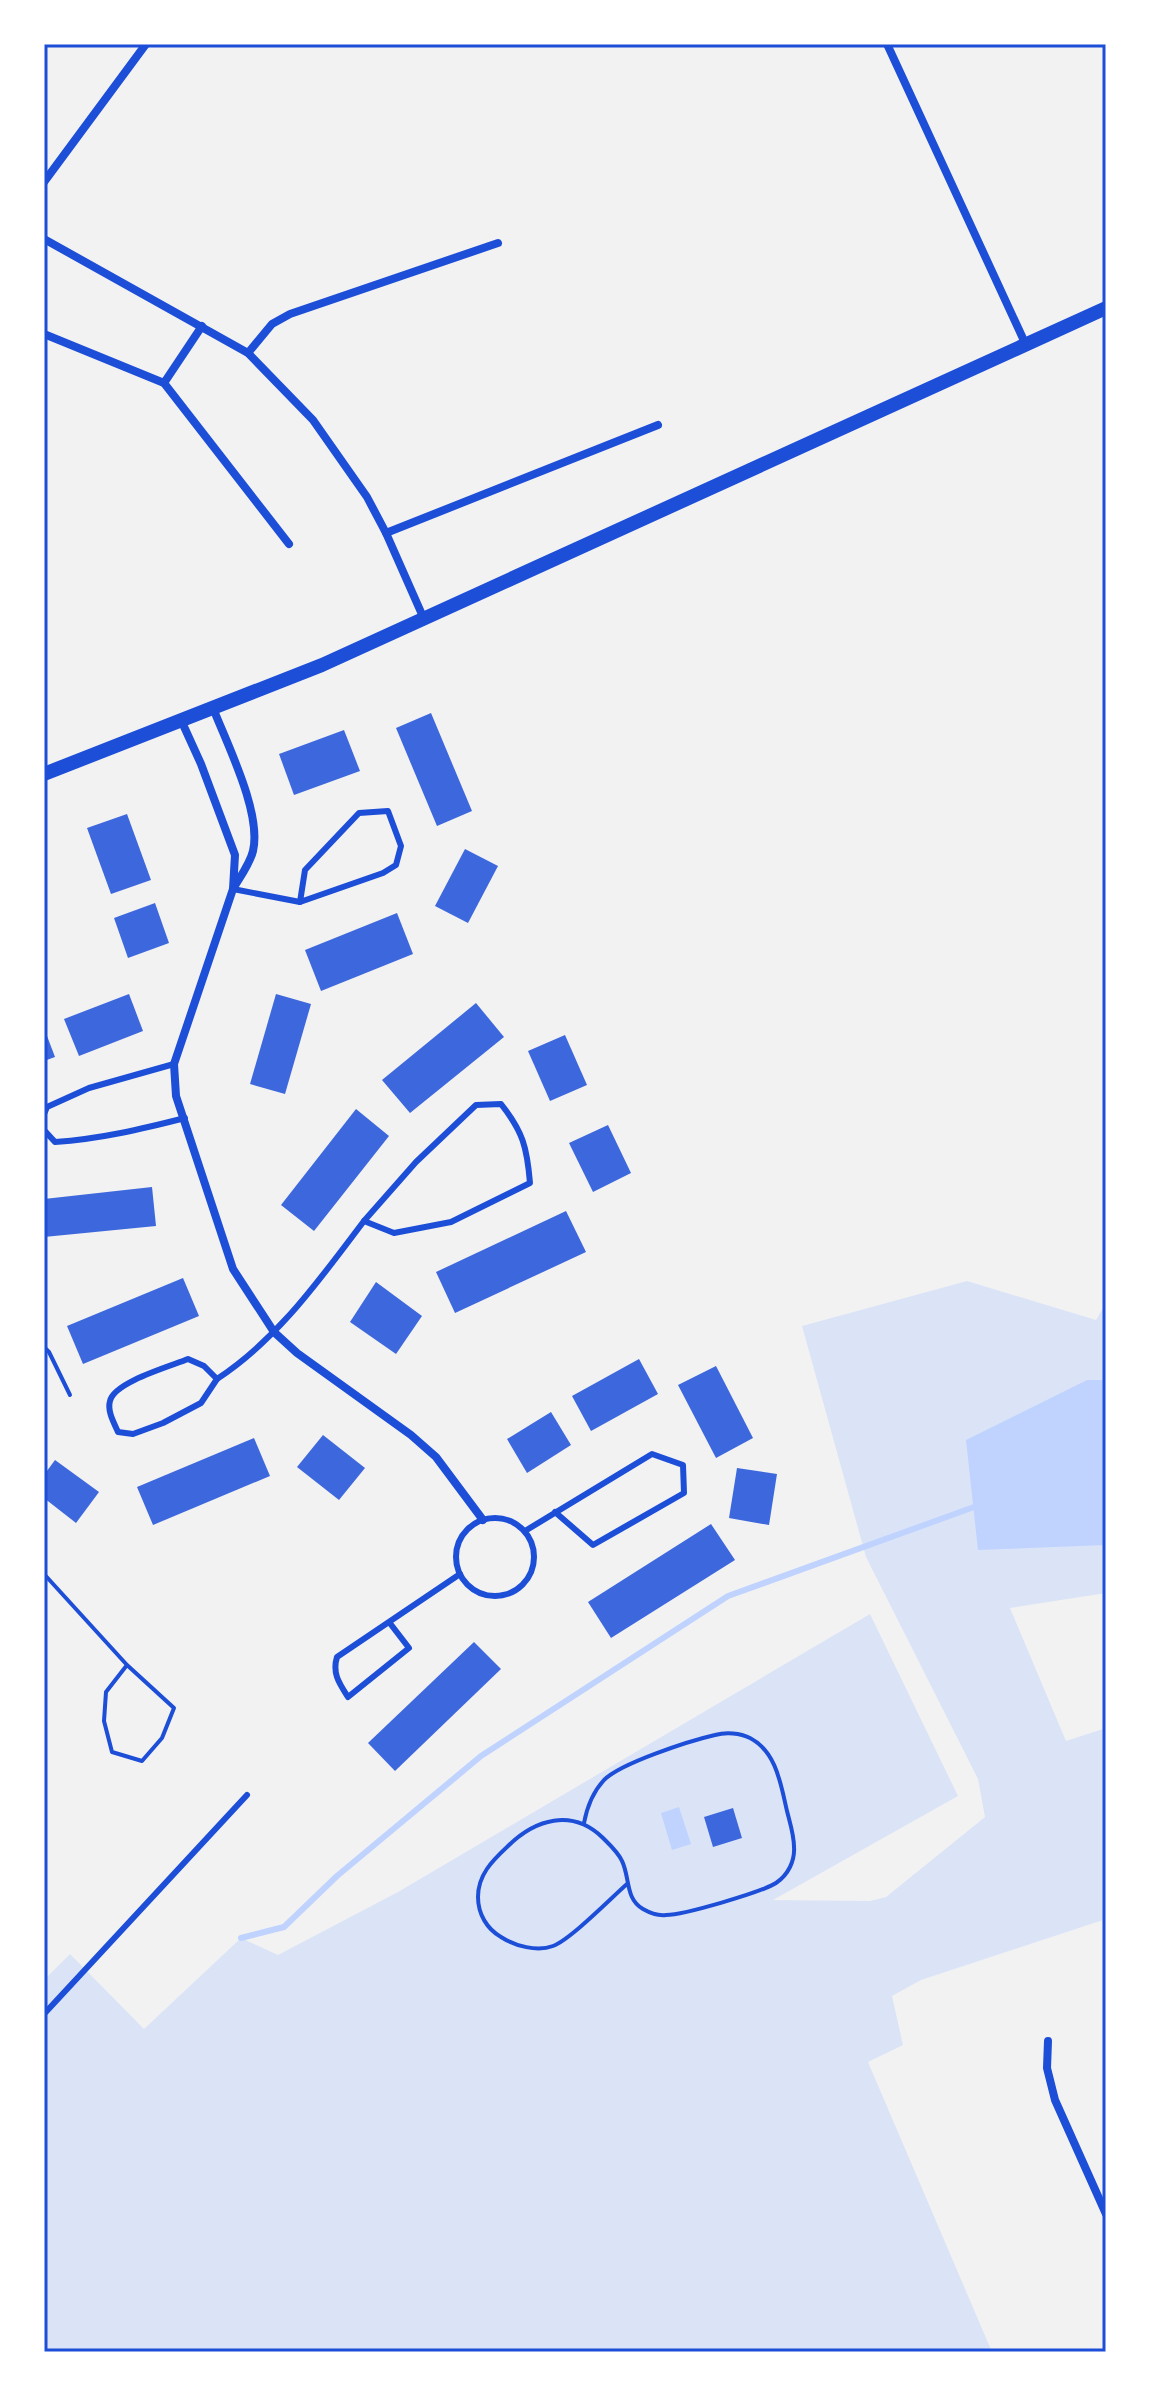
<svg xmlns="http://www.w3.org/2000/svg" width="1150" height="2396" font-family="'IBM Plex Serif',serif">
	<style>
		.green { fill: #dbe4f7 }
		.water { fill: #bfd3fe }
		.lines { fill: none; stroke-linecap: round; stroke-linejoin: round }
		.stream { stroke: #bfd3fe; stroke-width: 6 }
		.building { fill: #3d67dc }
		.path { stroke: #1d4ed8; stroke-width: 4 }
		.service { stroke: #1d4ed8; stroke-width: 6 }
		.minor { stroke: #1d4ed8; stroke-width: 8 }
		.tertiary { stroke: #1d4ed8; stroke-width: 14 }
		.neatline { fill: none; stroke: #1d4ed8; stroke-width: 3 }
	</style>
	<rect width="100%" height="100%" fill="#f2f2f2"/>
	<polygon class="green" points="967,1281 1096,1320 1106,1303 1106,1593 1010,1608 1066,1741 1106,1728 1106,1919 921,1980 892,1996 903,2045 868,2062 992,2352 44,2352 44,1980 70,1954 144,2029 241,1938 278,1955 398,1892 870,1614 958,1796 773,1900 870,1901 886,1897 985,1817 978,1779 866,1557 802,1326"/>
	<g class="water">
		<polygon points="1087,1380 1106,1380 1106,1545 978,1550 966,1440"/>
		<polygon points="679,1807 691,1844 672,1850 661,1813"/>
	</g>
	<g class="lines">
		<polyline class="stream" points="241,1938 284,1927 337,1876 481,1756 728,1596 974,1507"/>
	</g>
	<g class="building">
		<polygon points="431,713 472,811 437,826 396,728"/>
		<polygon points="344,730 360,771 294,795 279,754"/>
		<polygon points="127,814 151,880 111,894 87,828"/>
		<polygon points="465,849 498,866 468,923 435,906"/>
		<polygon points="155,903 169,943 128,958 114,918"/>
		<polygon points="397,913 413,954 321,991 305,950"/>
		<polygon points="129,994 143,1031 79,1056 64,1019"/>
		<polygon points="276,994 311,1004 285,1094 250,1084"/>
		<polygon points="476,1003 504,1037 410,1113 382,1080"/>
		<polygon points="44,1028 55,1057 44,1061"/>
		<polygon points="565,1035 587,1085 550,1101 528,1051"/>
		<polygon points="356,1109 389,1136 314,1231 281,1205"/>
		<polygon points="608,1125 631,1173 593,1192 569,1143"/>
		<polygon points="152,1187 156,1226 44,1237 44,1199"/>
		<polygon points="566,1211 586,1252 455,1313 436,1272"/>
		<polygon points="183,1278 199,1316 83,1364 67,1326"/>
		<polygon points="376,1282 422,1316 396,1354 350,1322"/>
		<polygon points="639,1359 658,1394 591,1431 572,1396"/>
		<polygon points="716,1366 753,1438 716,1458 678,1385"/>
		<polygon points="551,1412 571,1445 527,1473 507,1439"/>
		<polygon points="323,1435 365,1468 339,1500 297,1467"/>
		<polygon points="254,1438 270,1476 153,1525 137,1487"/>
		<polygon points="55,1460 99,1492 76,1523 44,1498 44,1475"/>
		<polygon points="737,1468 777,1474 769,1525 729,1518"/>
		<polygon points="711,1524 735,1560 611,1638 588,1602"/>
		<polygon points="474,1642 501,1669 395,1771 368,1743"/>
		<polygon points="733,1808 742,1838 713,1847 704,1817"/>
	</g>
	<g class="lines">
		<g class="path">
			<polyline points="44,1347 49,1352 70,1395"/>
			<polyline points="44,1574 127,1665 174,1708 162,1738 142,1761 112,1752 104,1721 106,1692 127,1665"/>
			<path d="M584,1823C587,1807 592,1793 604,1780C621,1763 689,1741 715,1735C726,1732 740,1733 750,1738C777,1752 781,1786 787,1811C790,1823 794,1835 794,1847C795,1861 788,1875 776,1883C762,1892 684,1915 666,1915C658,1916 650,1913 643,1909C625,1899 630,1877 622,1861C618,1852 610,1845 603,1838C572,1808 535,1819 507,1847C492,1861 478,1875 478,1897C478,1914 487,1929 501,1937C515,1946 537,1952 553,1946C571,1939 611,1898 627,1884"/>
		</g>
		<g class="service">
			<polygon points="388,811 401,846 396,865 383,873 300,902 305,870 359,813"/>
			<polyline points="233,889 300,902"/>
			<path d="M501,1104C523,1132 527,1147 530,1183L451,1222L394,1233L364,1221L416,1162L476,1105Z"/>
			<polyline points="44,1114 47,1107 89,1088 174,1064"/>
			<path d="M44,1130L55,1142C100,1139 142,1129 185,1118"/>
			<path d="M188,1359L204,1366L217,1379L201,1403L163,1423L133,1434L118,1432C114,1423 107,1411 110,1401C114,1382 171,1366 188,1359Z"/>
			<path d="M217,1379C278,1339 320,1279 364,1221"/>
			<circle cx="495" cy="1557" r="39"/>
			<polyline points="525,1531 652,1454 683,1465 684,1493 593,1545 555,1512"/>
			<path d="M389,1622L409,1648L348,1697C339,1683 332,1673 337,1657L460,1574"/>
			<polyline points="44,2014 247,1795"/>
		</g>
		<g class="minor">
			<polyline points="887,44 1026,345"/>
			<polyline points="44,182 146,44"/>
			<polyline points="44,239 248,353 313,420 367,497 386,533 424,619"/>
			<polyline points="44,334 164,383 202,326"/>
			<polyline points="248,353 272,324 290,314 498,243"/>
			<polyline points="164,383 289,544"/>
			<polyline points="386,533 658,425"/>
			<path d="M181,720L201,764L235,855L233,889C240,877 250,864 253,851C262,813 227,744 213,708"/>
			<polyline points="233,889 174,1064 176,1096 233,1269 274,1332 297,1353 411,1435 436,1457 483,1520"/>
			<polyline points="1048,2041 1047,2068 1055,2100 1106,2214"/>
		</g>
		<polyline class="tertiary" points="44,774 322,665 1106,308"/>
	</g>
	<rect width="1150" height="2396" fill="none" stroke="#ffffff" stroke-width="92"/>
	<rect x="46" y="46" width="1058" height="2304" class="neatline"/>
</svg>
